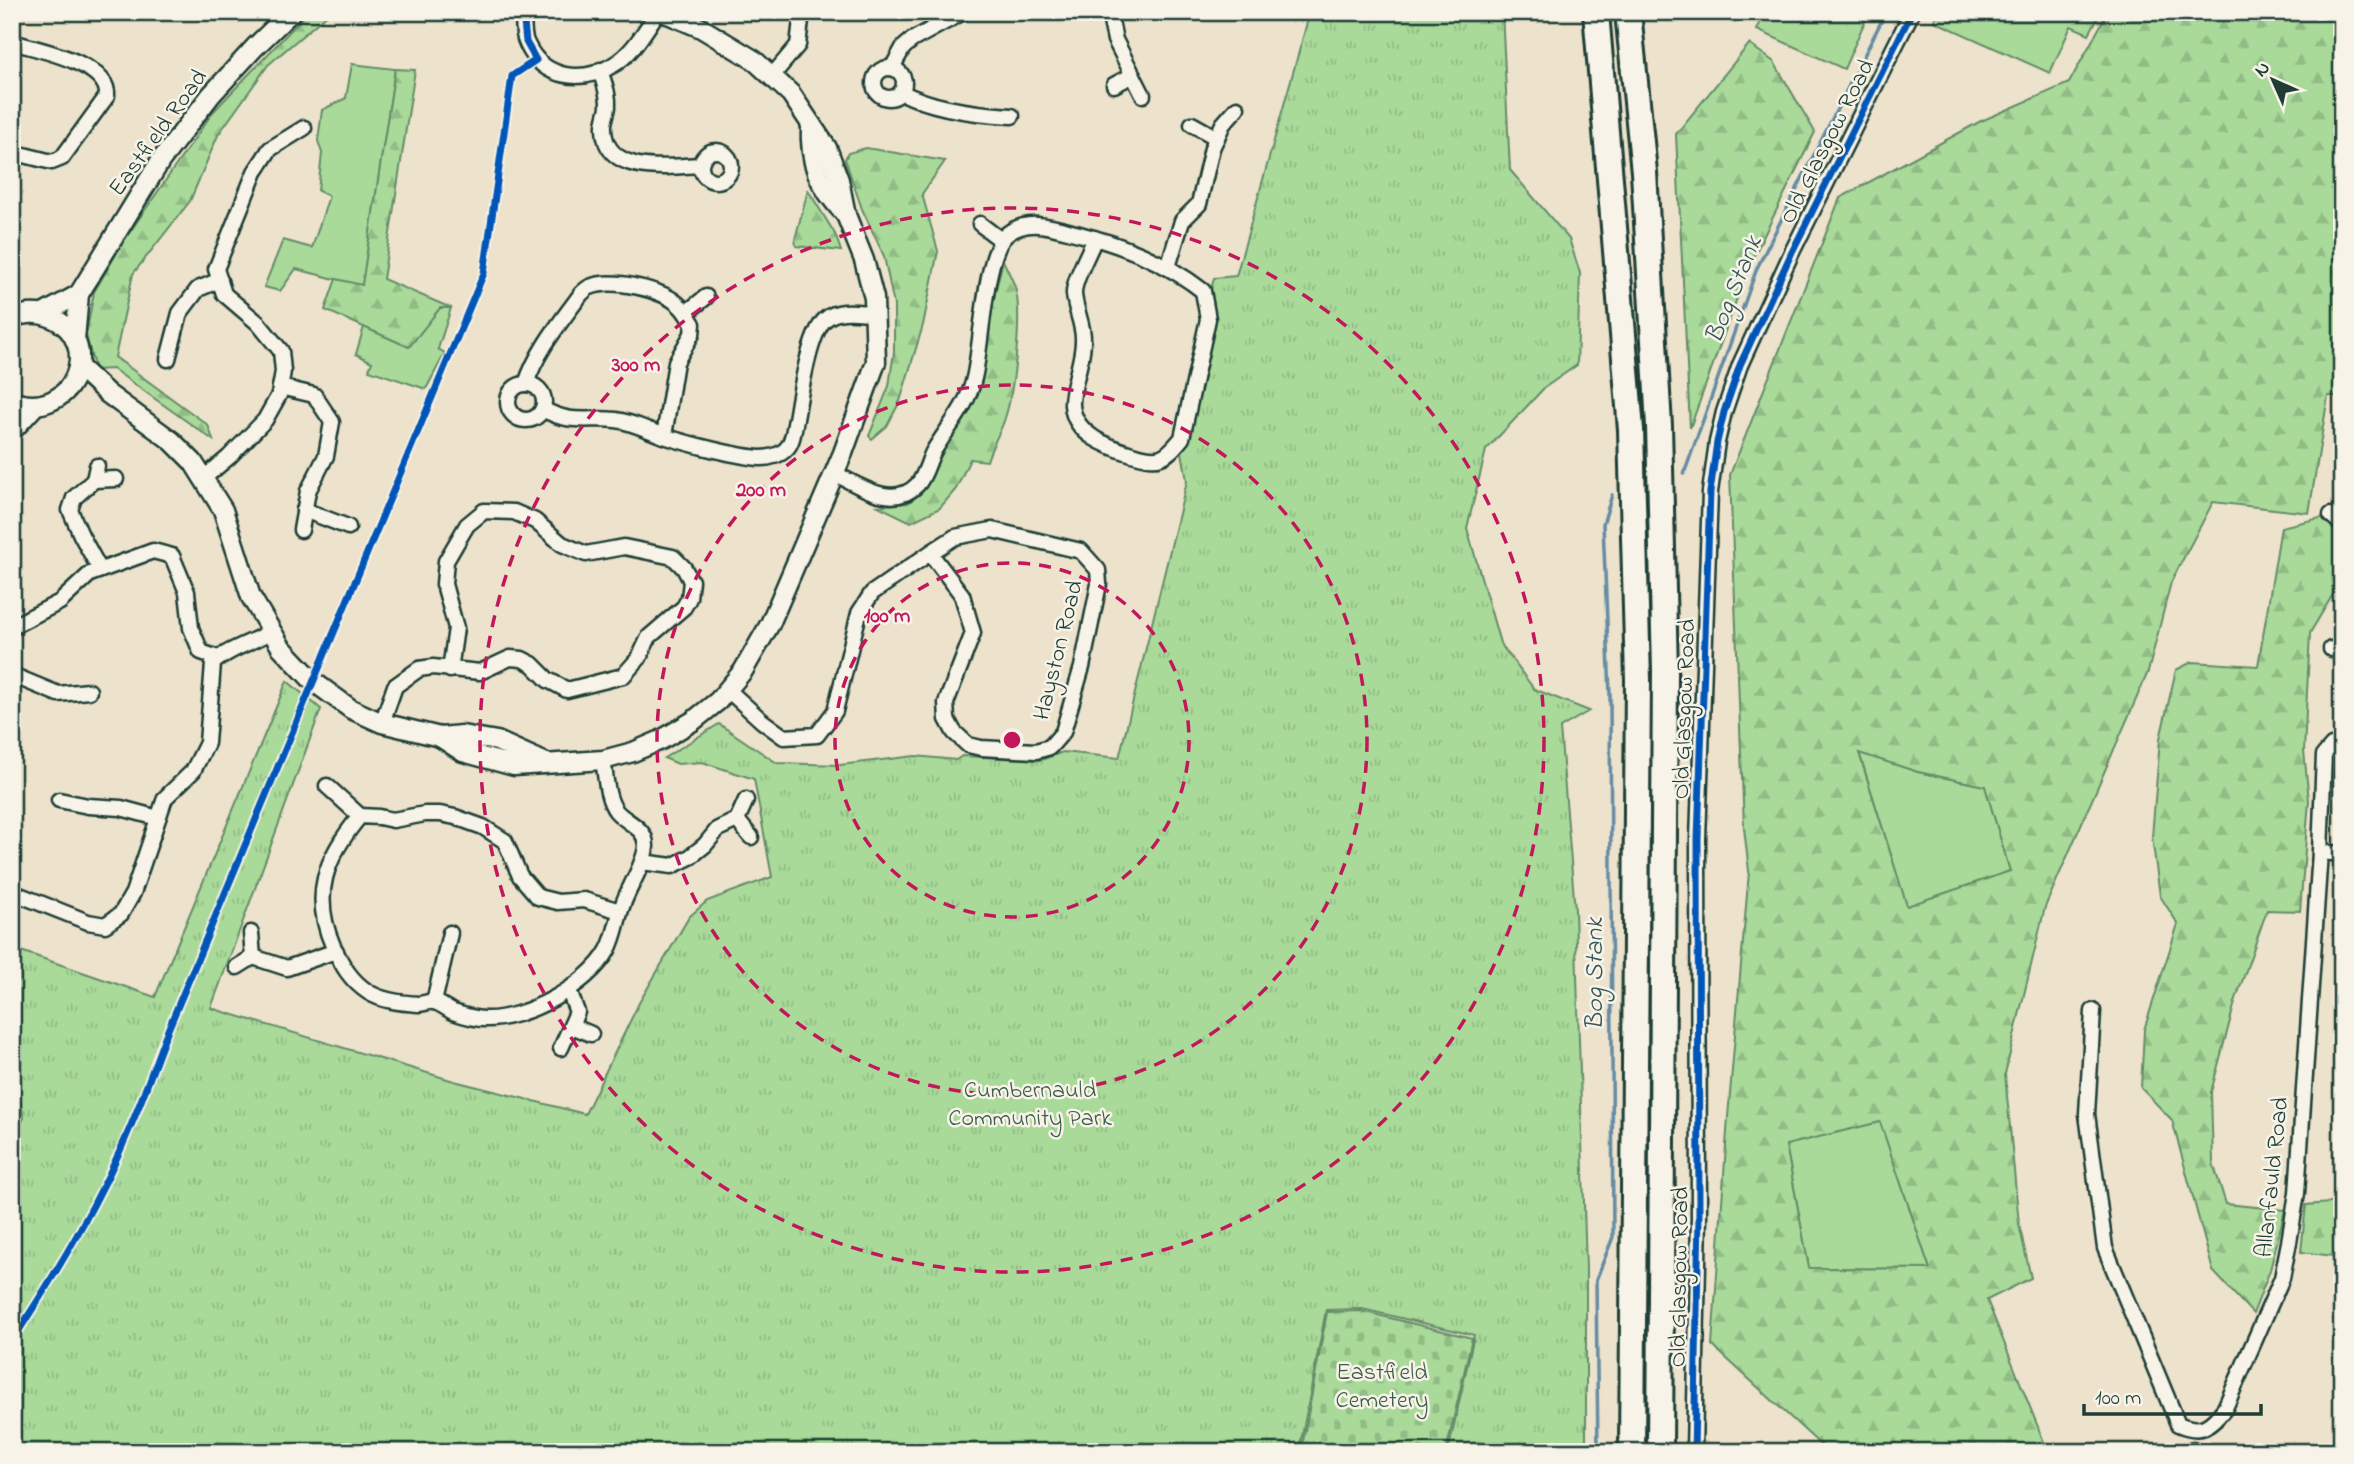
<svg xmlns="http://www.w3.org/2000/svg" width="2354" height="1464" font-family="'Indie Flower',sans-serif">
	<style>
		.grass { fill: #a9da9a; stroke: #648c67; stroke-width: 2 }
		.forest { fill: url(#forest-firs); stroke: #648c67; stroke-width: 2; fill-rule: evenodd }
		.cemetery { fill: url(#cemetery-stones); stroke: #648c67; stroke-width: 2 }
		.park { fill: url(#park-tufts); stroke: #648c67; stroke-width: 2 }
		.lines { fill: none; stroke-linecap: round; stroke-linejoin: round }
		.stream { stroke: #658ca4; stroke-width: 3.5 }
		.minor-casing { stroke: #1f3d34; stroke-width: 19 }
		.tertiary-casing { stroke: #1f3d34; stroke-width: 23 }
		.motorway-casing { stroke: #1f3d34; stroke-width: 30 }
		.minor { stroke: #f7f3e8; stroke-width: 14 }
		.tertiary { stroke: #f7f3e8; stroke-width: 18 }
		.motorway { stroke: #f7f3e8; stroke-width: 24 }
		.cycleway-casing { stroke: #f7f3e8; stroke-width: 11 }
		.cycleway { stroke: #0057b8; stroke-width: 7 }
		.ring { fill: none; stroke: #c2185b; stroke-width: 3.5; stroke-dasharray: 12 9 }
		.labels { text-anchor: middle; stroke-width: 5; stroke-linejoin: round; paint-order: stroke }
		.street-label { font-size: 24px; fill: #1f3d34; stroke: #f7f3e8 }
		.park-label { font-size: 24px; fill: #3b5c48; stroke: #f7f3e8 }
		.water-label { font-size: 26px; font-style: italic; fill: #365759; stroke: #f7f3e8 }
		.centre { fill: #c2185b; stroke: #f7f3e8; stroke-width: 3.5 }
		.ring-label { font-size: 21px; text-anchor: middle; font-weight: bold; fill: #c2185b; stroke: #f7f3e8; stroke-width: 5; stroke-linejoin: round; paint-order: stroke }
	</style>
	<defs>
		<pattern id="forest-firs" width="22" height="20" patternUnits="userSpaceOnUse" patternTransform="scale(1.75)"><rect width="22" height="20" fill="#a9da9a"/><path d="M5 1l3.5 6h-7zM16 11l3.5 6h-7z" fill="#91bc85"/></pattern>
		<pattern id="cemetery-stones" width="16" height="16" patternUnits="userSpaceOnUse" patternTransform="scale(1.75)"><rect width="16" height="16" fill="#a9da9a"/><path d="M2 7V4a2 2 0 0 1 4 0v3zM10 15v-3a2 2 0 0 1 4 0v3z" fill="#91bc85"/></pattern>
		<pattern id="park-tufts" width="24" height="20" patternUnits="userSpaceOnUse" patternTransform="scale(1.75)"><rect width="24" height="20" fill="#a9da9a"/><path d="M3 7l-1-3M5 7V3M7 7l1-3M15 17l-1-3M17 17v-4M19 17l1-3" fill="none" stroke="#91bc85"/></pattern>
	</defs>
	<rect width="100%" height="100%" fill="#ede2cc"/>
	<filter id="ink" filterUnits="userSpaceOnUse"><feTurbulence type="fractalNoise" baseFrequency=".0143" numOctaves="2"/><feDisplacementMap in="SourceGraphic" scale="14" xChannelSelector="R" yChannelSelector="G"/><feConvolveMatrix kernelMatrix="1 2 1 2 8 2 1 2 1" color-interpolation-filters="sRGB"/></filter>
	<g filter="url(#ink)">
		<g class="grass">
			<polygon points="1765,12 1869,12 1844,69 1757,30"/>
			<polygon points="1938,12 2040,12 2052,18 2042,12 2101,12 2089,34 2071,26 2050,73 1934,21"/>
			<polygon points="352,64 395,69 362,286 296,269 280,291 264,287 283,240 312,248 329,196 318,191 322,153 318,141 322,110 346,98"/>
			<polygon points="440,308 451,308 438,349 445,353 426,389 369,370 372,362 356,354 364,327 409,347"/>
			<polygon points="1859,752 1918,772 1985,786 2010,871 1907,907"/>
			<polygon points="1880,1121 1930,1269 1809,1268 1786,1145"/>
		</g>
		<g class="forest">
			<polygon points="308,12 330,12 268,65 218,135 190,201 133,274 115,357 208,425 213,440 113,369 95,370 86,335 94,292 125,239 213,112"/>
			<path d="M2108,12H2342V396H2328L2309,513L2213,502L2171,582L2148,672L2045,907L2005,1074L2019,1224L2031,1278L1987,1300L2048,1452H1820L1825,1449L1712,1345L1728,1117L1749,871L1744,828L1730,475L1840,198L1979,122L2069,83ZM1859,753L1918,772L1985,786L2010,871L1907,906ZM1880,1122L1930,1269L1809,1268L1786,1145Z"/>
			<polygon points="1749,44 1774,62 1815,132 1748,268 1690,428 1676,134"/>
			<polygon points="395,69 415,70 383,279 451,308 440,308 409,347 325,310 336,279 362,285"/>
			<polygon points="866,148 945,161 922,194 938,251 923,325 900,401 887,426 872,439 869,436 889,386 894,352 894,305 884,256 862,209 845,159 848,153"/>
			<polygon points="808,190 835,234 841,251 796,246 795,239"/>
			<path d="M1003,260C1007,270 1014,281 1016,291C1022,319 1014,393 1004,421C999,435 991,447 987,461L970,459L956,489L940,508L911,522L878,506L908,503L922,492L950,439L972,405L986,354L992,306Z"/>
			<polygon points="2324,517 2342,542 2342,579 2310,633 2304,751 2309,801 2300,911 2267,910 2235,1002 2211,1092 2213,1163 2226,1204 2285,1210 2270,1270 2253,1314 2213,1271 2172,1120 2141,1088 2144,1030 2178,924 2160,896 2152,837 2160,739 2176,670 2192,662 2258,666 2281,527"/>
			<polygon points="2342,1202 2342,1257 2301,1252 2306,1205"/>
		</g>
		<polygon class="cemetery" points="1361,1311 1472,1338 1446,1452 1301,1452 1327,1312"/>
		<polygon class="park" points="1310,12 1502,12 1510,170 1569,239 1580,273 1577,365 1544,388 1486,450 1467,528 1500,643 1534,689 1589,711 1560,728 1575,910 1586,1269 1586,1452 1448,1452 1474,1335 1362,1309 1326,1310 1299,1452 1092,1452 1083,1442 1076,1452 12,1452 12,1137 24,1118 20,1101 12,1096 12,948 155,997 287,681 321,709 211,1008 454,1081 585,1114 639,1003 689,917 707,901 772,877 754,779 702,762 678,764 664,758 719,724 777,763 840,765 915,756 956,760 962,756 1041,760 1063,752 1119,758 1187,481 1182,452 1214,317 1209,297 1214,278 1236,276"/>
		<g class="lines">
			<g class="stream">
				<polyline points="1684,474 1757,268 1886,12"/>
				<polyline points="1598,1452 1596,1280 1613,1237 1610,695 1603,524 1612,495"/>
			</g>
			<defs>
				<g id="minor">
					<path d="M523,12C524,23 522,35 527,44C543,79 582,84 613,65C633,54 645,30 658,12"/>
					<polyline points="1109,12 1115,40 1143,95"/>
					<path d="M12,42C36,49 110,63 107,96L62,158L52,162L12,152"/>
					<polyline points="892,68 903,48 912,40 963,12"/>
					<circle cx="889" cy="83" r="15"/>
					<path d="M600,70C604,83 609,94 608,107C607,114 603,122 604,129C605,176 670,167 700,165"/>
					<polyline points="772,76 798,45 802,12"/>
					<polyline points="1114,85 1133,75"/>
					<path d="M901,92C933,109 975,114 1012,116"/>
					<polyline points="1192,124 1217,138"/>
					<circle cx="716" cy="166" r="15"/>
					<polyline points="980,224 1001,240"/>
					<polyline points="1168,267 1182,221 1199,204 1212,148 1223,124 1237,108"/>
					<polyline points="686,313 706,297"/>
					<polyline points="168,359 180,313 198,289 220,280"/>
					<circle cx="526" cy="402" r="18"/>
					<path d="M526,384C537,350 561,322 581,294C584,291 587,288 590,287C612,278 664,289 680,306C685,310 689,318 693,324L692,334L676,362L664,436"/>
					<polyline points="280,387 314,395 332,422 326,456 308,491 301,530"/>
					<path d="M543,409C570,425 588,417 616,420C633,422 651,432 667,437C689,444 739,457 761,458C769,458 781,455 786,449C793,443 794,428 796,419C800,397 809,330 827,318C840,308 860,313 874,313"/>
					<polyline points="97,466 94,480 116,479"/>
					<path d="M834,473C858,485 893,510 917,485C925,477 928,462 933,452C947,428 968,406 974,378C982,347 984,252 1007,234C1030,216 1058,229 1083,235C1125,246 1169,264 1203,291L1208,319L1182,438C1164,460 1159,462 1132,454C1109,447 1074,435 1072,405C1071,389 1083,361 1083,341C1084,325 1075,310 1074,294C1073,281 1090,251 1095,238"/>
					<polyline points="204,478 229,457 265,420 279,395 283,371 281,351 258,323 224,294 216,269 255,172 270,149 304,128"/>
					<polyline points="94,480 74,498 70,510 81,535 100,570"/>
					<polyline points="304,510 348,527"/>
					<polyline points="2331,515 2342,524"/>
					<polyline points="12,629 15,625 60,602 90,574 153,551 172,556 187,592 191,628 201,652 218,658"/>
					<polyline points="2331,649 2342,650"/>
					<polyline points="12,675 58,694 89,691"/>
					<polyline points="728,690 762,721 784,737 817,735 835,711 859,613 872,593 930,553 955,537 992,530 1081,551 1098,570 1099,584 1082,667 1063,732 1050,747 1036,751 981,748 968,745 954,732 947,719 946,703 973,633 962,595 930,553"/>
					<polyline points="382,723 395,686 419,669 433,667 480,672 510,658 522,659 532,664 548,680 567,690 623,676 639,658 649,637 684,607 689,598 691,581 684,568 673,557 624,547 586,554 562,544 535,521 514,512 484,511 467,525 446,561 444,584 456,628 450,670"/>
					<path d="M603,760C606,776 606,798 616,811C626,823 646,827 646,846C645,863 629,887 623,904C617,919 616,935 608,950C589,985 524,1021 484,1019C474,1019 462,1015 453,1012C447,1009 440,1003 434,1002C429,1001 423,1004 418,1004C401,1003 382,1001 368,992C350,980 342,965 333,946C311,895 325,858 360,816L379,817L393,820L425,814H440L455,817L483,827L505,841L520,876L538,897L558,902L584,900L620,911"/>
					<polyline points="327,786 360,816"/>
					<polyline points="59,800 88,806 121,808 158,818"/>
					<polyline points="737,820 751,837"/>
					<polyline points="2320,852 2324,755 2332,746 2342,747"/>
					<polyline points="642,862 672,866 690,857 705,845 718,829 737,820 746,800"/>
					<path d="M12,892L88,922L105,925L121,914L133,893L165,798L193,771L207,743L213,663C228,649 251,643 270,632"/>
					<polyline points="251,933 253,957"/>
					<polyline points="237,967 253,957 287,968 336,951"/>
					<polyline points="434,1002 450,933"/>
					<path d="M2093,1011L2087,1114L2105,1248L2178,1424C2202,1434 2210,1427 2225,1408L2282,1278L2289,1242L2297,1193L2320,852L2342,854"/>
					<polyline points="572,1026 591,1034"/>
					<polyline points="561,1048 577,1012 569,991"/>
					<polyline points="2193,1449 2193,1452"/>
					<polyline points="1694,1452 1699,1217 1698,839 1710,492 1717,442 1724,412 1740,365 1792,252 1912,12"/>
				</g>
				<g id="tertiary">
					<path d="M811,124C809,163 818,186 846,215"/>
					<polyline points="43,314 79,294"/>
					<path d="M12,318C25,313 37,312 50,317C106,339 74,424 12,401"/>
					<polyline points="75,340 79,294 161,160 211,95 255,47 291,12"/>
					<polyline points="79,367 108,394 172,441 193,462 223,510 251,597 281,647 314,682 351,709 382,723 440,737 462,735 497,741 546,763"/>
					<polyline points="12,431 35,406"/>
					<polyline points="440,737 463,752 514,766 603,760 633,752 661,740 693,721 718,701 743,671 770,624 843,453 876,362 874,298 864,260 846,215 839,180 827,148 791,94 754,60 701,28 663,12"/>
				</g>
				<g id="motorway">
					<polyline points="1596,12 1631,430 1638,680 1632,1452"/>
					<polyline points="1628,12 1644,172 1659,426 1665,671 1660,1452"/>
				</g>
			</defs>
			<use href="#minor" class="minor-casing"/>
			<use href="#tertiary" class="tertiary-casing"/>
			<use href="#motorway" class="motorway-casing"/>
			<use href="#minor" class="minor"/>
			<use href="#tertiary" class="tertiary"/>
			<use href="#motorway" class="motorway"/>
			<defs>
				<g id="cycleway">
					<path d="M12,1341C57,1272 101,1199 132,1123C144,1095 154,1066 165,1037L484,273L512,76L536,60L526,42L523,12"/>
					<polyline points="1694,1452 1699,1217 1698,839 1710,492 1717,442 1724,412 1740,365 1792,252 1912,12"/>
				</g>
			</defs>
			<use href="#cycleway" class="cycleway-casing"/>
			<use href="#cycleway" class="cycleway"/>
		</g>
	</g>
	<g class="ring">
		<circle cx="1012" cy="740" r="177"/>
		<circle cx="1012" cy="740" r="355"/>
		<circle cx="1012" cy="740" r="532"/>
	</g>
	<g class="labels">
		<g class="street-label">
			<text transform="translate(157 132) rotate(-54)" y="8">Eastfield Road</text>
			<text transform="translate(1826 141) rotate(-63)" y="8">Old Glasgow Road</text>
			<text transform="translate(1057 650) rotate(-76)" y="8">Hayston Road</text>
			<text transform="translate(1683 709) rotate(-88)" y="8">Old Glasgow Road</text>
			<text transform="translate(2271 1177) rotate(-84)" y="8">Allanfauld Road</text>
			<text transform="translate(1678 1277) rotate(-89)" y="8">Old Glasgow Road</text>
		</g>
		<g class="park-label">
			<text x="1030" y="1097">Cumbernauld<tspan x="1030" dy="28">Community Park</tspan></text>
			<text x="1382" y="1379">Eastfield<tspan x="1382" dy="28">Cemetery</tspan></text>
		</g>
		<g class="water-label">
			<text transform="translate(1732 289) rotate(-68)" y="9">Bog Stank</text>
			<text transform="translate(1593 974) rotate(-90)" y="9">Bog Stank</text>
		</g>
	</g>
	<circle cx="1012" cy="740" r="10" class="centre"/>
	<g class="ring-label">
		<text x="636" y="371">300 m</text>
		<text x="761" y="496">200 m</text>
		<text x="887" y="622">100 m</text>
	</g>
	<rect width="2354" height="1464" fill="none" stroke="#f7f3e8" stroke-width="42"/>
	<rect x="21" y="21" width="2312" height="1422" fill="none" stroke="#1f3d34" stroke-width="2.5" filter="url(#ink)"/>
	<g transform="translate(2273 80) rotate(315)" stroke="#f7f3e8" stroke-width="5" paint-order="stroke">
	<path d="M0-5L12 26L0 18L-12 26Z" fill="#1f3d34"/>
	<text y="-10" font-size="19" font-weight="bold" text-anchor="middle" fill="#1f3d34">N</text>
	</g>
	<path d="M2084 1404v10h177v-10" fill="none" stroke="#1f3d34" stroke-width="3.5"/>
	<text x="2095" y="1404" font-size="21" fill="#1f3d34" stroke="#f7f3e8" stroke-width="5" paint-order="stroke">100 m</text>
</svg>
